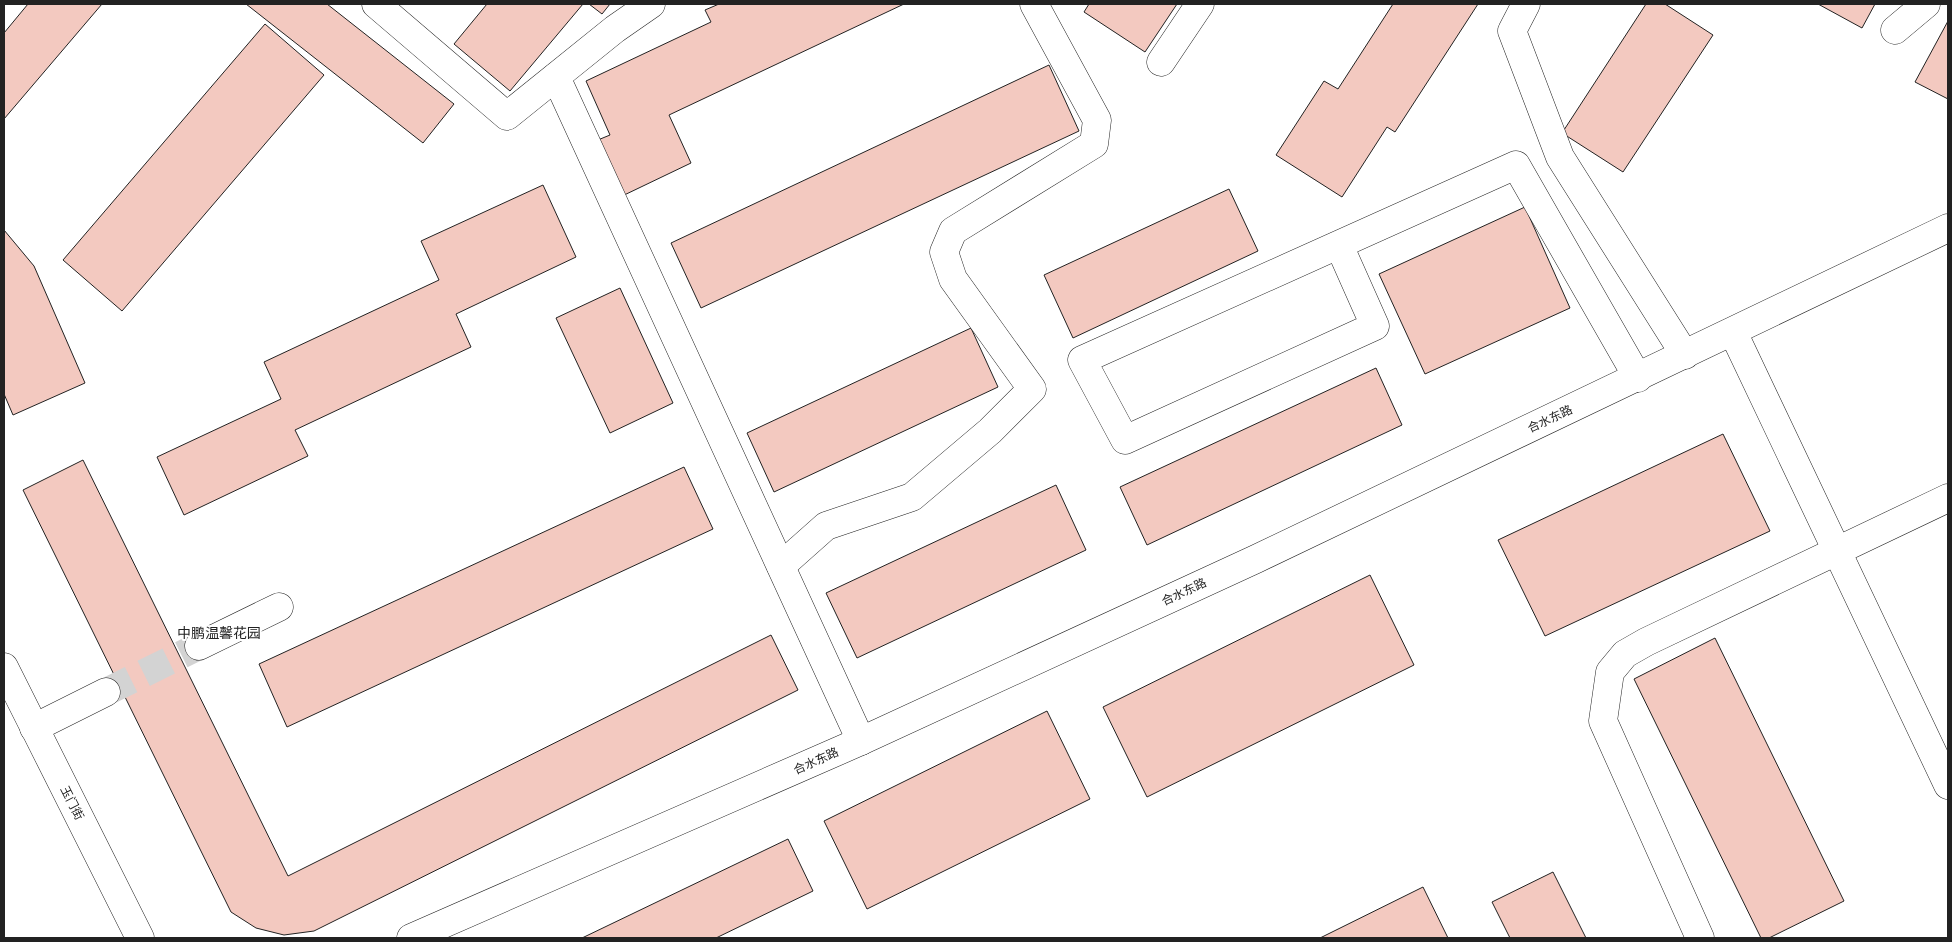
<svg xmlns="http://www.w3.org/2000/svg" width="1952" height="942" font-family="Raleway,'Noto Sans SC',sans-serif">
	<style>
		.building { fill: #f3c9c0; stroke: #222 }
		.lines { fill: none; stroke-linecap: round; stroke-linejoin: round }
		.minor-tunnel { stroke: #d3d3d3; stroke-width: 28; stroke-dasharray: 28 14; stroke-linecap: butt }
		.minor-casing { stroke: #222; stroke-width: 29 }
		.minor { stroke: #fff; stroke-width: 28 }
		.labels { text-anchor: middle; stroke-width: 4; stroke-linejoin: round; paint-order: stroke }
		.street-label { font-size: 12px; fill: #222; stroke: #fff }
		.neighbourhood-label { font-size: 14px; fill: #222; stroke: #fff }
	</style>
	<rect width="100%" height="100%" fill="#fff"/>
	<g class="building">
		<polygon points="28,4 102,4 4,119 4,33"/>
		<polygon points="246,4 327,4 454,104 423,143"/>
		<polygon points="487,4 583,4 510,91 454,44"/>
		<polygon points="589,4 610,4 602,14"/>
		<polygon points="719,4 904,4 669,115 691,163 618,198 593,142 610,135 586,81 711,22 705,10"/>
		<polygon points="1089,4 1177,4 1145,52 1084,12"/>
		<polygon points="1393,4 1478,4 1395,132 1387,127 1342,197 1276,155 1324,81 1338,89"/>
		<polygon points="1646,4 1665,4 1713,35 1623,172 1562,133"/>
		<polygon points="1818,4 1875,4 1862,28"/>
		<polygon points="1948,21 1948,99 1915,82"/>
		<polygon points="265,24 324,75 122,311 63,260"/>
		<polygon points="1049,65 1079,131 701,308 671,243"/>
		<polygon points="543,185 576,257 456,314 471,347 295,430 308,456 184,515 157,457 281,399 264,362 439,280 421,241"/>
		<polygon points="1229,189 1258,251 1073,338 1044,275"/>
		<polygon points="1525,207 1570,308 1425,374 1379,274"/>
		<polygon points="4,230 34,266 85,383 13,415 4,394"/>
		<polygon points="620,288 673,403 610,433 556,318"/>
		<polygon points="971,328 998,387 774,492 747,433"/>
		<polygon points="1376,368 1402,425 1147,545 1120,487"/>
		<polygon points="1723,434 1770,531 1545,636 1498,540"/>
		<polygon points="83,460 288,876 771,635 798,690 314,931 284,935 256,928 231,912 23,490"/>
		<polygon points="684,467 713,529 287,727 259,664"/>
		<polygon points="1056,485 1086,550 857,658 826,593"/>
		<polygon points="1370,575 1414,665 1147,797 1103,707"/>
		<polygon points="1715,638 1844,901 1769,938 1761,938 1634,679"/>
		<polygon points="1047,711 1090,799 867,909 824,821"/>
		<polygon points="788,839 813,891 716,938 582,938"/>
		<polygon points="1553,872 1586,938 1510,938 1492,902"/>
		<polygon points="1423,887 1448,938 1320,938"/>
	</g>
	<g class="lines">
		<polyline class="minor-tunnel" points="106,692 199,646"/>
		<defs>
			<g id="minor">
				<polyline points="376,4 507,116 615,29 651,4"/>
				<polyline points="1526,4 1512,31 1560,157 1685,355"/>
				<polyline points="1895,30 1926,4"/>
				<polyline points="1161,62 1200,4"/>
				<polyline points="556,77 861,741"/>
				<polyline points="1339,245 1375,326 1125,440 1082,360 1516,165 1638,378"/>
				<polyline points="1733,332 1948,785"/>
				<polyline points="781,566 826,526 912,497 990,431 1032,389 953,279 944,252 953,231 1094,144 1097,120 1034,4"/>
				<polyline points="199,646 279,607"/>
				<polyline points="4,667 140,938"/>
				<polyline points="34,728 106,692"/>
				<polyline points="411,938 861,741 1256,559 1948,228"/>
				<polyline points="1700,938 1603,721 1610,672 1625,654 1646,642 1948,498"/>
			</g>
		</defs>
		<use href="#minor" class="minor-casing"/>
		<use href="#minor" class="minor"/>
	</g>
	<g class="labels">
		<g class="street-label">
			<text transform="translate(1550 419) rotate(-25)" y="4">合水东路</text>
			<text transform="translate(1184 592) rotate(-25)" y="4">合水东路</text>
			<text transform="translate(816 761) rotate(-24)" y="4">合水东路</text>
			<text transform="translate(72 803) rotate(63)" y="4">玉门街</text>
		</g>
		<g class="neighbourhood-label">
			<text x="219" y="638">中鹏温馨花园</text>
		</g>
	</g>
	<rect width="1952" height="942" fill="none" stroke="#222222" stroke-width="10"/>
</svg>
